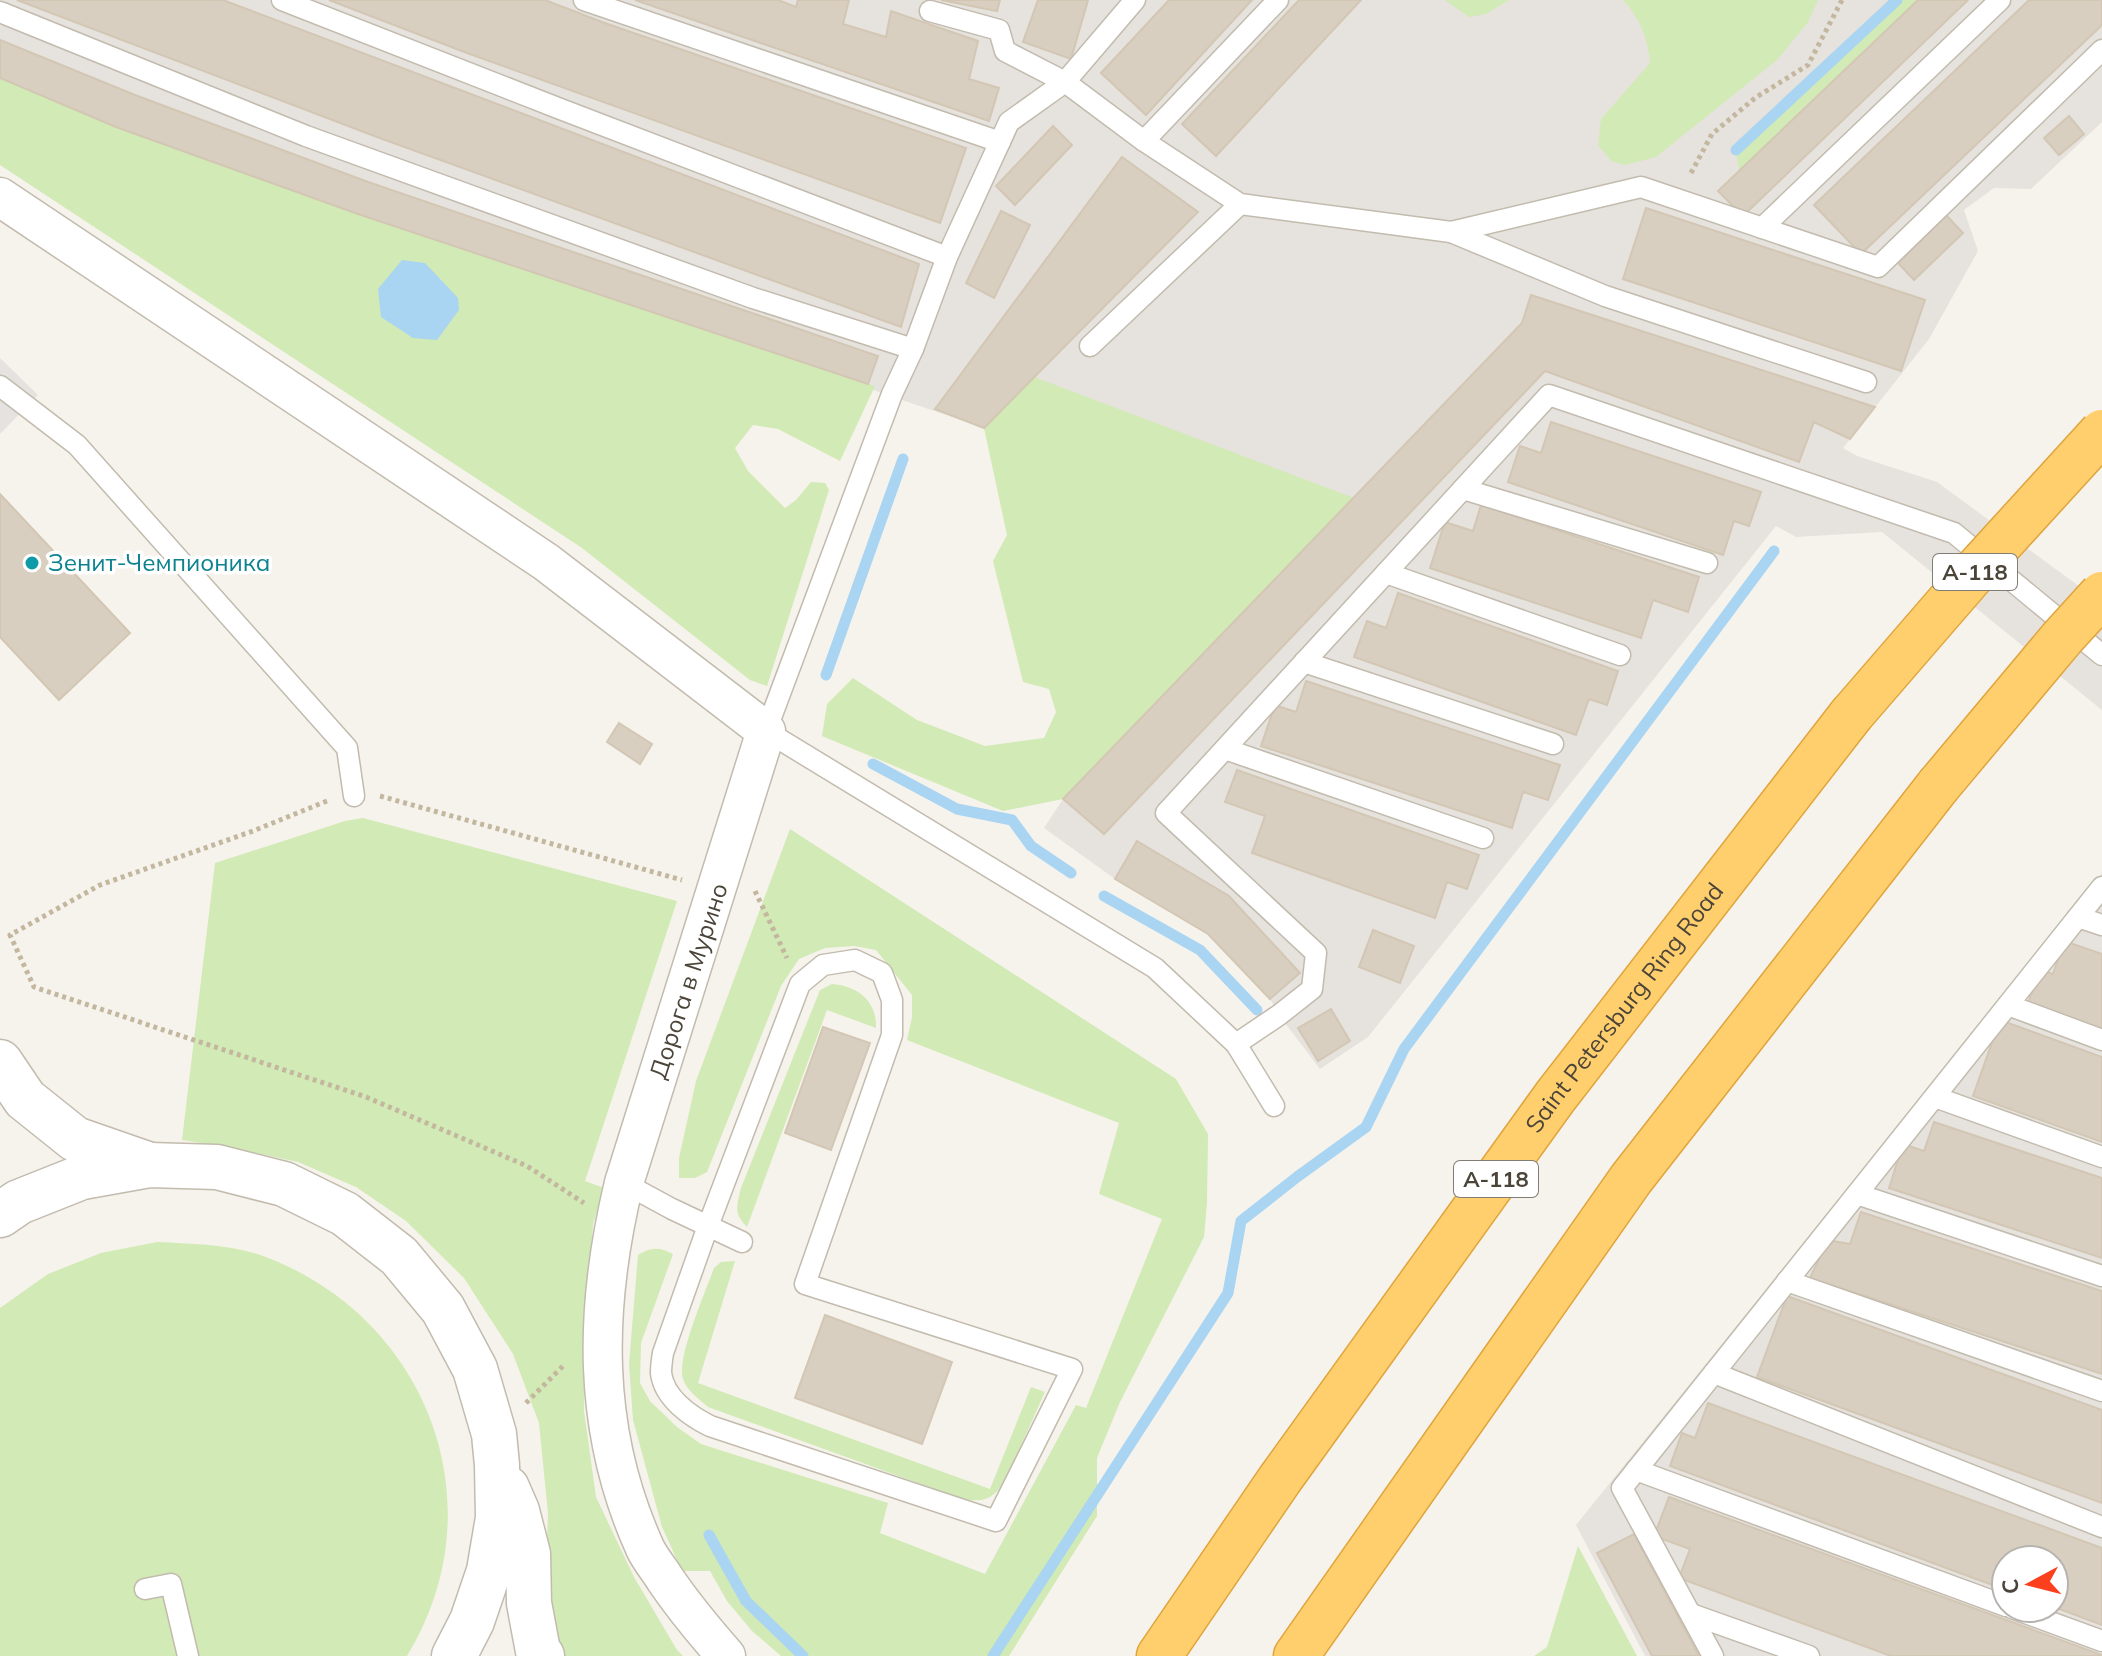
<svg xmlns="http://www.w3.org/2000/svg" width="2102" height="1656" font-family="Mulish,sans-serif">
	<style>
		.industrial { fill: #e6e2dd; fill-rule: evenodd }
		.green { fill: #d2eab5 }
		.parking { fill: #e5e3e0 }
		.water { fill: #a9d4f2 }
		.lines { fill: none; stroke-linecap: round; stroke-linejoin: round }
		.stream { stroke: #a9d4f2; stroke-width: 11 }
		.building { fill: #d8cfc1; stroke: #d3c7b4; stroke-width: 2 }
		.service-casing { stroke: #c2bbae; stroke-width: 23 }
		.minor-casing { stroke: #c2bbae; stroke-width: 41 }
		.tertiary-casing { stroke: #c2bbae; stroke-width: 47 }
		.motorway-casing { stroke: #e0a43c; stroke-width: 47 }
		.path { stroke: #c4b79f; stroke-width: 5; stroke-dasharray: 4 4; stroke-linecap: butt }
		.service { stroke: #fff; stroke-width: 20 }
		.minor { stroke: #fff; stroke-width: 38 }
		.tertiary { stroke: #fff; stroke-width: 44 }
		.motorway { stroke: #ffcf6e; stroke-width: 44 }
		.motorway-bridge-casing { stroke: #e0a43c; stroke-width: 47; stroke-linecap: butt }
		.motorway-bridge { stroke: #ffcf6e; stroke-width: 44 }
		.culture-dot { fill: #0f9aa8; stroke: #fff; stroke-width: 3 }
		.labels { text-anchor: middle; stroke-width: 7; stroke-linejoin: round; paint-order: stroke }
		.shield { fill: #fff; stroke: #817c74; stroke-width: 2 }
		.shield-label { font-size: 22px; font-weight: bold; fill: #4b4439 }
		.culture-label { font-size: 24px; fill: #0d838f; stroke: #fff; text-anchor: start }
		.street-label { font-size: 24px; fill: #4b4439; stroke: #fff }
	</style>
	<rect width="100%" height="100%" fill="#f6f3ec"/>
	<g class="industrial">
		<polygon points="0,0 2102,0 2102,122 2031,189 1994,188 1964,210 1978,251 1929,339 1843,448 1857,456 1937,482 2102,603 2102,710 1882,532 1796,537 1776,526 1368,1037 1320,1069 1279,1015 1270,999 1208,934 1115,879 1044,828 1063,799 1353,499 984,428 358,214 116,127 0,78"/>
		<path d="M2102,873V1656H1645L1576,1525ZM2006,1560H2054V1608H2006Z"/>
	</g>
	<g class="green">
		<polygon points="1445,0 1509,0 1486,14 1469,17"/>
		<path d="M1623,0H1818L1808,22L1777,60L1656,157L1625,165L1611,161L1598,145L1601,119L1650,63C1648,38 1640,18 1623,0Z"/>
		<polygon points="1897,0 1918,0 1739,171 1736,150"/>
		<polygon points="0,78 116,127 358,214 875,386 840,461 778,429 753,425 735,448 748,471 785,508 796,500 811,482 825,483 829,490 767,686 750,680 582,548 0,165"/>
		<polygon points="1021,372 1354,498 1063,799 1003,811 822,736 827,704 853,678 917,720 985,746 1044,738 1056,712 1049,689 1023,682 993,561 1007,535 984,428"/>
		<polygon points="363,818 677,901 585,1181 604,1188 593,1224 585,1344 584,1411 596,1497 634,1577 677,1650 683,1656 560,1656 545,1595 548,1514 539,1423 513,1354 464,1278 406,1221 356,1187 298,1162 228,1147 182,1140 215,863 345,821"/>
		<path d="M790,829L1176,1079L1208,1134L1207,1203L1204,1237L1120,1402L1097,1458V1516L1009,1656H781L752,1631L727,1601L710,1571H682L662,1527L633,1420L629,1364L638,1255C652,1247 659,1247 673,1254L641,1343L640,1383L650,1401L677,1427L701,1444L888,1503L880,1533L985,1574L1076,1405L1086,1408L1162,1219L1099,1194L1119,1123L907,1040L912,1017V995L876,950L854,946L825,948L799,959L781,986L707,1172L695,1178H679V1158L696,1081Z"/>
		<path d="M832,984C858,986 877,1001 876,1028L827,1010L747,1227C733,1213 737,1206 741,1188L820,990Z"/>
		<path d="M157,1242C195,1244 235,1244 271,1259C430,1323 498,1507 407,1656H0V1308L48,1274L101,1253Z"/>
		<path d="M735,1261L698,1383L990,1489L1031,1387L1045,1392L1004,1483C991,1501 980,1503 959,1498L708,1407C699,1399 687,1391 683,1379C676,1358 706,1291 714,1268L721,1262Z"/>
		<polygon points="1578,1546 1637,1656 1534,1656 1547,1647"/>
	</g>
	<polygon class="parking" points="0,358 38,395 0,434"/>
	<polygon class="water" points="402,260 425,263 458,298 459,310 437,340 413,338 381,317 378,289"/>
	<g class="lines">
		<g class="stream">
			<polyline points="1736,150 1897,0"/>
			<polyline points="826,675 903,459"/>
			<polyline points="873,764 957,809 1012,820 1031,846 1071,873"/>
			<polyline points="1104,896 1200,950 1257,1010"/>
			<polyline points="709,1535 746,1601 803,1656"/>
			<polyline points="993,1656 1228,1293 1241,1221 1297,1177 1366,1127 1404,1049 1774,551"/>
		</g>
	</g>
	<g class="building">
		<polygon points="17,0 223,0 919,264 901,327 377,137"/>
		<polygon points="329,0 545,0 602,22 966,148 940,223 467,53"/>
		<polygon points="635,0 778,0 796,7 798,0 849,0 843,24 886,37 891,11 978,41 969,79 999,88 989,121"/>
		<polygon points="941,0 1000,0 997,11"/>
		<polygon points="1038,0 1088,0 1071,59 1023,42"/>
		<polygon points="1169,0 1252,0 1146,115 1101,73"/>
		<polygon points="1299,0 1361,0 1216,156 1182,124"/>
		<polygon points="1918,0 1968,0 1743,216 1718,191"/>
		<polygon points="2029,0 2102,0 2102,25 1861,254 1814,205"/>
		<polygon points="0,40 135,95 368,182 878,356 868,384 358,214 116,127 0,78"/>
		<polygon points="2069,116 2084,134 2059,155 2044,138"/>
		<polygon points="1053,126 1072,145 1015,205 996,186"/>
		<polygon points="1122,157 1198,212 984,428 935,409"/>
		<polygon points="1646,208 1925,300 1901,371 1623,279"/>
		<polygon points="1001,211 1030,225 994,298 966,283"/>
		<polygon points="1946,215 1963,233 1914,280 1898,263"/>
		<polygon points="1531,295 1875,407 1850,439 1814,422 1799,462 1545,371 1104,834 1063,799 1522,323"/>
		<polygon points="1551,422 1761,492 1749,526 1734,521 1723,555 1508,482 1520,446 1541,453"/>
		<polygon points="0,494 130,633 59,700 0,637"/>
		<polygon points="1481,505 1699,577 1688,612 1653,600 1641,638 1430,568 1445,522 1473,531"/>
		<polygon points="1398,593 1618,671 1607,705 1589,699 1576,735 1354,657 1367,621 1386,628"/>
		<polygon points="1306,681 1560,765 1548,800 1523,792 1512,828 1261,746 1275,705 1296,712"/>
		<polygon points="619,723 652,744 640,764 607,742"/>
		<polygon points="1237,770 1479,855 1467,889 1447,882 1435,918 1252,853 1265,816 1225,802"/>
		<polygon points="1137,841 1229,896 1300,973 1270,999 1208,934 1115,879"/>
		<polygon points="1373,930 1414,946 1400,983 1359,967"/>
		<polygon points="2064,941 2102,954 2102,1032 2027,1006 2040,970 2053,974"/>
		<polygon points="1331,1009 1350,1041 1318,1061 1298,1028"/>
		<polygon points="2000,1020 2102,1057 2102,1142 1973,1096"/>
		<polygon points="823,1027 870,1043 831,1150 785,1133"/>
		<polygon points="1934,1122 2102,1178 2102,1258 1889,1188 1903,1144 1924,1151"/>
		<polygon points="1861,1212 2102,1291 2102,1374 1810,1278 1828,1240 1850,1244"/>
		<polygon points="1787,1296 2102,1410 2102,1503 1757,1377"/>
		<polygon points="825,1315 952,1362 922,1444 795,1398"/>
		<polygon points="1708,1403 2102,1548 2102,1625 2054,1607 2054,1560 2006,1560 2006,1590 1670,1466 1682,1433 1695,1438"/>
		<polygon points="1669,1497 2102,1655 2102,1656 1891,1656 1679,1578 1690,1549 1654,1536"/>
		<polygon points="1634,1534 1699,1656 1652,1656 1597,1553"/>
	</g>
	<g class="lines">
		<defs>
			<g id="service">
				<polyline points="282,0 563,110 947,257"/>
				<polyline points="584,0 1000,142"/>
				<polyline points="930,11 999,30 1005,51 1065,82 1135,0"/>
				<polyline points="0,12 306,136 753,298 913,349"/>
				<polyline points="1144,141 1278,0"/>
				<polyline points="1762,228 2000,0"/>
				<polyline points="1451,232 1605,296 1866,382"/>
				<polyline points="1090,346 1240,204"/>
				<polyline points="0,386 77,445 347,748 354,796"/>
				<polyline points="1463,489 1707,563"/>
				<polyline points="1386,573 1620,655"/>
				<polyline points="1304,662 1553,744"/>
				<polyline points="1225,749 1483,838"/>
				<polyline points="2078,917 2102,925"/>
				<path d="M855,960L882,973L892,1000V1035L805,1284L1072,1369L996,1521L710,1426C690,1416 664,1398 661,1373C661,1367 662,1359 663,1353L708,1226L800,984L823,965Z"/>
				<polyline points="2008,1005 2102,1040"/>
				<polyline points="1236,1044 1279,1015 1312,989 1316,953 1166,813 1549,395 1954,533 2102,655"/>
				<polyline points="1935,1097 2102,1157"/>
				<polyline points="1274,1106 1236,1044 1155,968 766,731 892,394 913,349 947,257 1009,122 1065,82 1144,141 1240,204 1451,232 1641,187 1878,267 2102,50"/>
				<polyline points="624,1183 672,1209 742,1242"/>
				<polyline points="1857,1194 2102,1276"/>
				<polyline points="1787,1281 2102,1391"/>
				<polyline points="1714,1373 2102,1527"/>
				<polyline points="1636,1470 2006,1606"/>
				<polyline points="145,1589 171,1584 188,1656"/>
				<polyline points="2012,1608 2102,1641"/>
				<polyline points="1691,1614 1809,1656"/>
				<polyline points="1713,1656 1622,1488 2102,887"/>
			</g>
			<path id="minor" d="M0,197L546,562L766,731L624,1183C594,1308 591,1429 645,1548C650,1559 659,1569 665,1579C684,1607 704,1631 726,1656"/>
			<g id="tertiary">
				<polyline points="0,1062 25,1099 75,1139 147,1164"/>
				<polyline points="0,1215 19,1202 82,1177 149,1165 217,1167 284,1184 345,1214 399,1256 443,1309 475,1369 494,1434 497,1465 498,1518 489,1571 472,1621 454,1656"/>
				<polyline points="507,1488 517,1511 528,1554 529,1603 538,1651 542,1656"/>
			</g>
			<g id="motorway">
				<path id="s1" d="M1159,1656L1280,1479L1555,1097L1851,715"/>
				<polyline points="1296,1656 1631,1179 1938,786"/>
			</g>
		</defs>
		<use href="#service" class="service-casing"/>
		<use href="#minor" class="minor-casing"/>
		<use href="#tertiary" class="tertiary-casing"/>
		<use href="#motorway" class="motorway-casing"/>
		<g class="path">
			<polyline points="1691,173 1712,134 1755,98 1808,65 1842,0"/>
			<polyline points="380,796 682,880"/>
			<polyline points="327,801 253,831 100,885 10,935 34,987 366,1097 527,1166 584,1203"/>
			<polyline points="755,891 787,958"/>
			<polyline points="526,1403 564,1365"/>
		</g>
		<use href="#service" class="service"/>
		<use href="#minor" class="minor"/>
		<use href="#tertiary" class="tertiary"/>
		<use href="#motorway" class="motorway"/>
		<defs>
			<g id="motorway-bridge">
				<polyline points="1851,715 1979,567 2102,432"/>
				<polyline points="1938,786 2062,638 2102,594"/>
			</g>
		</defs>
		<use href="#motorway-bridge" class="motorway-bridge-casing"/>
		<use href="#motorway-bridge" class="motorway-bridge"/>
	</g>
	<circle class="culture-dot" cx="32" cy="563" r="8"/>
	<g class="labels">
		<g class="shield">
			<rect x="1933" y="554" width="84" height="36" rx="6"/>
			<rect x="1454" y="1161" width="84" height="36" rx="6"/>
		</g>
		<g class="shield-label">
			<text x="1975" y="580">А-118</text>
			<text x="1496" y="1187">А-118</text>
		</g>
		<g class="culture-label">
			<text x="48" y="571">Зенит-Чемпионика</text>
		</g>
		<g class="street-label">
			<text transform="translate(689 981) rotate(-72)" y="8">Дорога в Мурино</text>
			<text dy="8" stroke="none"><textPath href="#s1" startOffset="798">Saint Petersburg Ring Road</textPath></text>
		</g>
	</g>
	<g transform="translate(2030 1584) rotate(263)"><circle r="38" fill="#ffffff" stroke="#b7b4b0" stroke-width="2"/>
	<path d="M0-6L14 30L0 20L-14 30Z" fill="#fc3f1d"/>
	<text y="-12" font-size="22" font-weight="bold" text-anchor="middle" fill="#4b4439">С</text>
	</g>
</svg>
